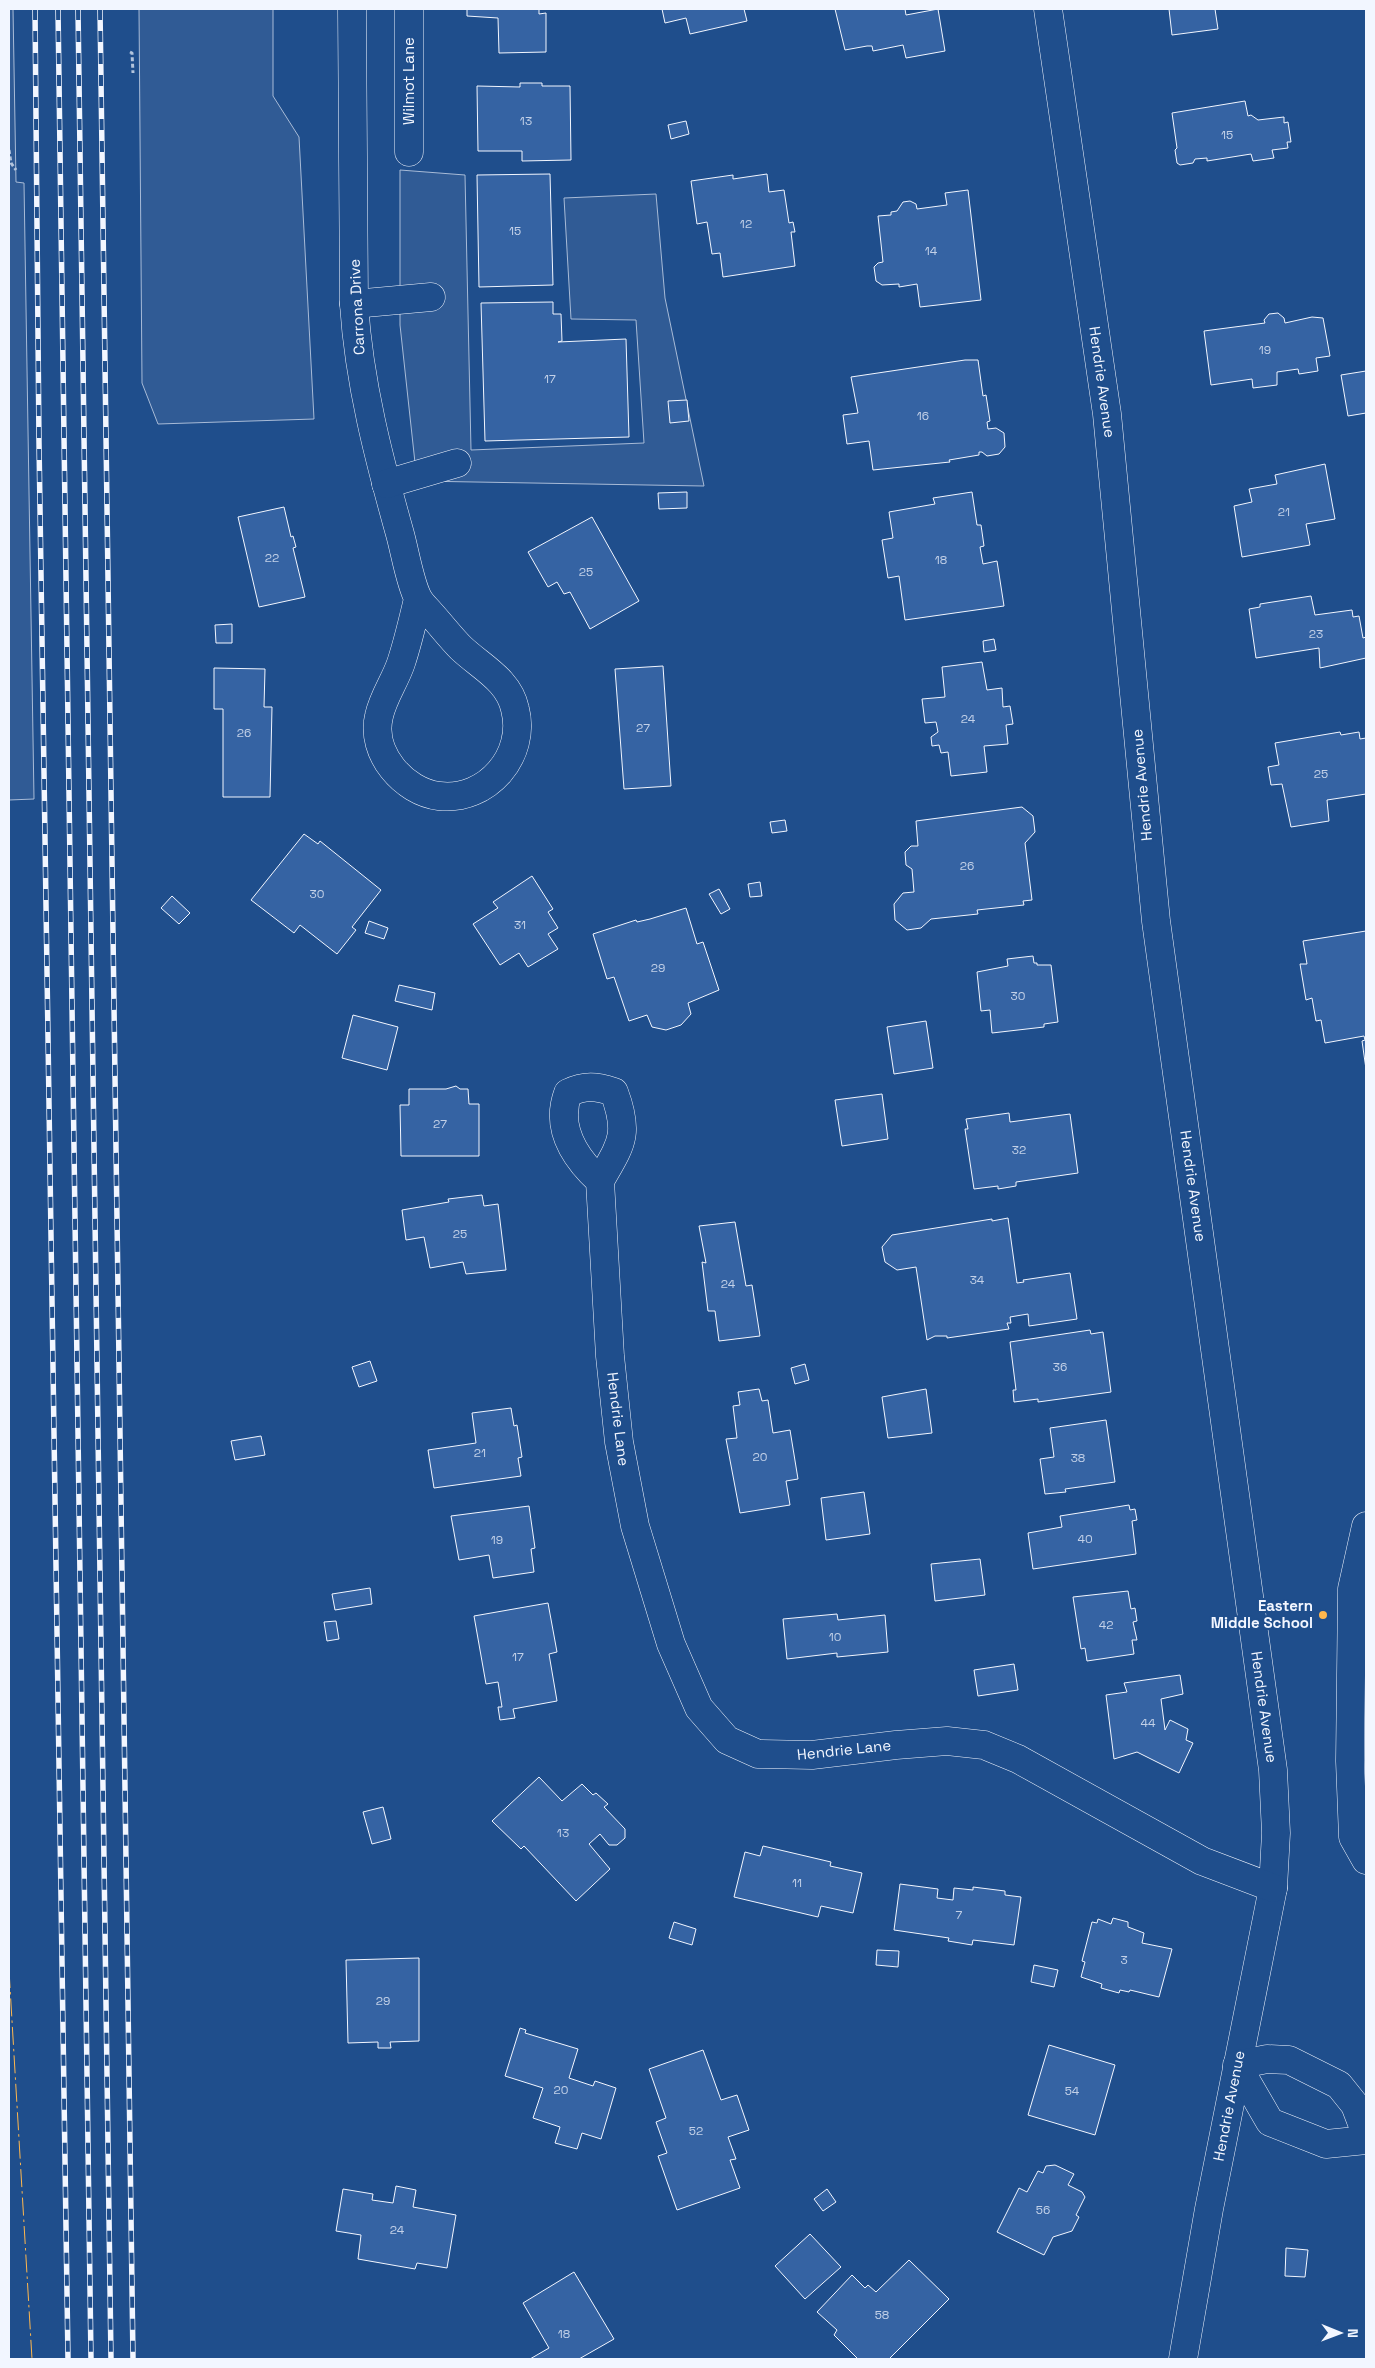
<svg xmlns="http://www.w3.org/2000/svg" width="1375" height="2368" font-family="'Space Grotesk',sans-serif">
	<style>
		.parking { fill: #305b95; stroke: #a8bbd7 }
		.building { fill: #3563a3; stroke: #f2f6ff }
		.lines { fill: none; stroke-linecap: round; stroke-linejoin: round }
		.minor-casing { stroke: #f2f6ff; stroke-width: 29 }
		.path { stroke: #b3c4dc; stroke-width: 3; stroke-dasharray: 4 2.5; stroke-linecap: butt }
		.minor { stroke: #1f4e8c; stroke-width: 28 }
		.rail-casing { stroke: #f2f6ff; stroke-width: 5.5 }
		.rail { stroke: #1f4e8c; stroke-width: 4; stroke-dasharray: 11; stroke-linecap: butt }
		.power { stroke: #ffb74d; stroke-width: 1; stroke-dasharray: 18 4 2.5 4; stroke-linecap: butt }
		.poi-dot { fill: #ffb74d; stroke: #1f4e8c; stroke-width: 2 }
		.labels { text-anchor: middle; stroke-width: 4; stroke-linejoin: round; paint-order: stroke }
		.number-label { font-size: 12px; fill: #c3d1e8 }
		.street-label { font-size: 15px; fill: #f2f6ff; stroke: #1f4e8c }
		.poi-label { font-size: 15px; font-weight: bold; fill: #f2f6ff; stroke: #1f4e8c; text-anchor: end }
	</style>
	<rect width="100%" height="100%" fill="#1f4e8c"/>
	<g class="parking">
		<polygon points="9,9 13,9 16,182 24,183 34,799 9,800"/>
		<polygon points="139,9 273,9 273,96 299,137 314,419 158,424 142,383"/>
		<polygon points="400,170 465,175 471,450 644,443 636,320 571,319 564,198 656,194 665,298 704,486 417,481 400,325"/>
	</g>
	<g class="building">
		<polygon points="467,9 539,9 539,14 546,13 546,52 499,53 498,18 467,16"/>
		<polygon points="662,9 744,9 747,21 690,34 686,18 665,23"/>
		<polygon points="835,9 905,9 906,15 938,9 945,51 906,58 903,45 873,51 872,46 867,46 845,50"/>
		<polygon points="1169,9 1215,9 1218,29 1172,35"/>
		<polygon points="520,83 542,83 542,86 570,86 571,160 522,161 522,151 478,151 477,86 520,87"/>
		<polygon points="1245,101 1248,116 1251,115 1258,120 1284,117 1284,123 1288,122 1291,142 1287,142 1288,148 1272,150 1274,158 1253,161 1251,154 1207,161 1207,158 1195,159 1193,163 1180,165 1177,163 1175,150 1177,148 1172,113"/>
		<polygon points="686,121 689,134 671,139 668,125"/>
		<polygon points="550,174 553,285 479,287 477,175"/>
		<polygon points="767,174 769,192 784,190 789,223 793,222 795,232 791,232 795,266 723,277 720,253 712,254 707,222 697,224 691,181 733,175 733,179"/>
		<polygon points="968,190 981,300 920,307 917,284 899,287 899,284 882,285 876,281 874,267 878,263 883,262 878,216 891,215 891,212 897,211 903,202 910,201 916,204 917,209 947,205 945,193"/>
		<polygon points="553,302 553,314 561,314 562,341 558,342 626,339 629,437 485,441 481,303"/>
		<polygon points="1278,313 1284,318 1285,323 1312,317 1323,318 1330,356 1316,358 1318,371 1299,374 1298,369 1277,372 1277,385 1253,388 1252,379 1211,385 1204,331 1265,323 1264,320 1269,314"/>
		<polygon points="965,360 978,360 983,396 986,395 990,421 987,422 988,429 996,428 1004,433 1005,447 999,454 987,456 982,452 979,452 979,455 949,460 950,462 873,470 869,441 847,444 843,415 858,413 851,377"/>
		<polygon points="1366,371 1366,413 1348,416 1341,375"/>
		<polygon points="687,400 689,421 670,423 668,401"/>
		<polygon points="1325,464 1335,519 1306,524 1310,545 1242,557 1234,506 1252,502 1249,489 1277,484 1275,475"/>
		<polygon points="687,492 687,508 659,509 658,493"/>
		<polygon points="972,492 977,525 981,525 984,546 980,547 983,564 997,561 1004,606 905,620 899,576 888,578 882,540 893,538 889,512 935,504 933,498"/>
		<polygon points="284,507 291,537 293,536 296,547 293,548 305,597 259,607 238,517"/>
		<polygon points="592,517 639,601 590,629 570,592 564,594 557,582 548,587 528,552"/>
		<polygon points="1311,596 1315,615 1352,610 1353,617 1359,616 1363,638 1366,637 1366,658 1320,668 1319,648 1256,658 1249,609 1260,607 1260,604"/>
		<polygon points="232,624 232,643 216,643 215,625"/>
		<polygon points="994,639 996,650 984,652 983,641"/>
		<polygon points="982,662 987,690 1002,688 1003,707 1010,706 1013,724 1006,725 1008,744 984,746 987,772 951,776 948,752 941,753 939,745 932,746 931,737 938,732 936,722 925,723 922,699 945,697 942,667"/>
		<polygon points="663,666 671,786 624,789 615,669"/>
		<polygon points="214,668 265,669 264,707 272,707 270,797 223,797 223,709 214,709"/>
		<polygon points="1340,732 1341,735 1359,732 1360,739 1366,738 1366,794 1327,800 1329,821 1291,827 1282,784 1271,785 1268,767 1279,765 1275,743"/>
		<polygon points="1022,807 1033,816 1035,832 1025,843 1032,900 1023,901 1024,905 977,910 978,914 931,919 921,928 907,930 895,920 894,904 903,893 914,892 912,869 906,865 905,852 911,846 918,846 916,821"/>
		<polygon points="785,820 787,831 772,833 770,822"/>
		<polygon points="304,834 318,844 320,841 381,890 352,927 356,930 337,954 300,925 294,933 251,900"/>
		<polygon points="532,876 553,909 548,912 558,928 548,934 558,949 528,967 519,953 500,965 473,924 498,908 493,902"/>
		<polygon points="760,882 762,896 750,897 748,884"/>
		<polygon points="719,889 730,909 721,914 709,894"/>
		<polygon points="172,896 190,913 179,924 161,908"/>
		<polygon points="686,908 697,944 703,942 719,990 688,1003 691,1014 681,1025 666,1030 652,1027 647,1015 629,1021 614,977 607,979 593,934 636,920 637,922 650,919"/>
		<polygon points="369,921 388,928 384,939 365,933"/>
		<polygon points="1366,931 1366,1069 1362,1041 1365,1040 1364,1036 1325,1043 1321,1020 1316,1021 1312,998 1306,1000 1300,964 1307,964 1303,941"/>
		<polygon points="1033,956 1034,963 1037,963 1037,965 1051,965 1058,1022 1044,1024 1044,1027 992,1033 990,1010 981,1011 977,972 1008,966 1007,959"/>
		<polygon points="399,985 435,993 432,1010 395,1001"/>
		<polygon points="353,1015 398,1027 387,1070 342,1058"/>
		<polygon points="926,1021 933,1068 894,1074 887,1027"/>
		<polygon points="456,1086 460,1089 468,1089 469,1104 479,1104 479,1156 401,1156 400,1105 409,1105 409,1089 446,1089"/>
		<polygon points="882,1094 888,1139 842,1146 835,1100"/>
		<polygon points="1009,1113 1010,1122 1070,1114 1078,1173 1016,1182 1016,1186 998,1189 998,1186 974,1189 965,1129 968,1129 966,1119"/>
		<polygon points="482,1195 484,1206 498,1204 506,1270 466,1274 463,1262 430,1268 424,1237 406,1240 402,1210 449,1202 448,1199"/>
		<polygon points="1008,1218 1017,1283 1024,1282 1023,1280 1070,1273 1077,1319 1029,1326 1028,1314 1010,1317 1011,1323 1007,1323 1009,1329 947,1338 947,1336 935,1336 927,1340 916,1267 897,1270 885,1262 882,1247 892,1235 992,1219 992,1221"/>
		<polygon points="735,1222 746,1286 752,1285 760,1336 719,1341 715,1311 708,1311 702,1262 706,1263 699,1226"/>
		<polygon points="1090,1330 1091,1334 1103,1332 1111,1392 1038,1402 1038,1399 1014,1402 1013,1390 1016,1390 1010,1342"/>
		<polygon points="370,1361 377,1381 359,1387 352,1367"/>
		<polygon points="805,1364 809,1380 795,1384 791,1368"/>
		<polygon points="759,1389 762,1401 768,1400 773,1433 790,1430 798,1479 786,1481 790,1505 740,1513 726,1439 737,1438 733,1406 740,1405 738,1392"/>
		<polygon points="926,1389 932,1433 888,1438 882,1397"/>
		<polygon points="511,1408 514,1426 517,1425 522,1457 518,1458 521,1476 434,1488 428,1450 476,1443 472,1413"/>
		<polygon points="1106,1420 1115,1482 1065,1489 1066,1492 1045,1494 1040,1459 1054,1457 1050,1428"/>
		<polygon points="261,1436 265,1455 235,1460 231,1441"/>
		<polygon points="864,1492 870,1534 826,1540 821,1498"/>
		<polygon points="1129,1505 1130,1510 1135,1509 1137,1520 1132,1521 1136,1554 1033,1569 1028,1533 1062,1527 1060,1516"/>
		<polygon points="529,1506 535,1548 531,1549 534,1572 493,1578 489,1555 459,1560 451,1516"/>
		<polygon points="980,1559 985,1595 935,1601 931,1564"/>
		<polygon points="370,1588 372,1604 335,1610 332,1594"/>
		<polygon points="1128,1591 1131,1609 1135,1608 1137,1621 1133,1622 1137,1640 1132,1640 1134,1654 1087,1661 1085,1648 1081,1649 1073,1597"/>
		<polygon points="548,1603 557,1652 549,1654 557,1701 513,1709 515,1718 500,1720 498,1707 502,1707 498,1682 486,1684 474,1616"/>
		<polygon points="837,1614 838,1620 885,1615 888,1652 837,1657 837,1653 787,1659 783,1619"/>
		<polygon points="336,1621 339,1639 327,1641 324,1622"/>
		<polygon points="1014,1664 1018,1690 978,1696 974,1670"/>
		<polygon points="1180,1675 1183,1694 1161,1699 1165,1730 1170,1720 1188,1729 1186,1740 1193,1743 1179,1773 1137,1752 1114,1759 1106,1695 1127,1692 1124,1683"/>
		<polygon points="539,1777 562,1801 582,1784 593,1795 596,1793 608,1804 604,1807 625,1829 625,1838 617,1845 609,1845 600,1834 589,1844 610,1869 576,1901 524,1846 521,1849 492,1821"/>
		<polygon points="383,1807 391,1839 372,1844 363,1812"/>
		<polygon points="763,1846 831,1862 830,1866 862,1873 853,1913 821,1906 818,1917 734,1897 745,1852 760,1856"/>
		<polygon points="900,1884 938,1889 937,1898 953,1900 954,1888 973,1890 973,1887 1005,1891 1005,1895 1021,1897 1014,1945 973,1940 972,1945 948,1941 949,1938 894,1930"/>
		<polygon points="1113,1918 1128,1922 1128,1927 1144,1933 1142,1943 1172,1949 1159,1997 1130,1990 1129,1992 1120,1990 1119,1993 1101,1988 1102,1984 1081,1977 1085,1962 1082,1961 1092,1922 1097,1923 1098,1919 1111,1924"/>
		<polygon points="674,1922 696,1929 692,1945 669,1938"/>
		<polygon points="877,1950 899,1951 898,1967 876,1965"/>
		<polygon points="419,1958 419,2041 390,2042 391,2048 378,2048 378,2042 348,2043 346,1960"/>
		<polygon points="1034,1965 1058,1970 1054,1987 1031,1982"/>
		<polygon points="520,2028 526,2030 525,2033 578,2049 569,2078 593,2086 595,2081 616,2088 601,2139 582,2133 577,2149 555,2143 560,2127 533,2118 543,2088 505,2076"/>
		<polygon points="1049,2045 1115,2065 1095,2135 1028,2115"/>
		<polygon points="703,2050 721,2100 737,2095 749,2130 728,2137 736,2159 730,2160 740,2188 677,2210 658,2156 667,2153 656,2122 666,2118 649,2069"/>
		<polygon points="1055,2165 1074,2174 1068,2185 1082,2192 1085,2197 1076,2215 1079,2217 1072,2231 1053,2237 1044,2255 997,2232 1019,2188 1027,2192 1038,2171 1043,2173 1046,2166"/>
		<polygon points="396,2186 416,2190 413,2207 456,2215 447,2268 417,2263 415,2269 358,2259 361,2235 336,2231 343,2189 373,2194 372,2200 393,2203"/>
		<polygon points="827,2189 836,2202 823,2211 814,2199"/>
		<polygon points="810,2234 841,2267 805,2299 775,2266"/>
		<polygon points="1286,2248 1308,2250 1305,2277 1285,2276"/>
		<polygon points="909,2260 949,2299 889,2359 858,2359 834,2335 837,2330 817,2312 852,2275 865,2288 868,2285 876,2292"/>
		<polygon points="574,2272 614,2339 579,2359 530,2359 549,2348 523,2303"/>
	</g>
	<g class="lines">
		<defs>
			<g id="minor">
				<path d="M352,9L354,304C359,383 379,459 400,534C405,552 410,583 418,598C421,604 427,609 431,614C441,625 451,638 461,648C481,667 509,680 515,709C527,755 487,802 439,796C404,792 370,753 379,716C383,697 395,681 401,663C408,642 413,620 418,599"/>
				<polyline points="409,9 409,152"/>
				<polyline points="1048,9 1107,414 1156,921 1273,1770 1276,1833 1273,1888 1209,2209 1183,2359"/>
				<polyline points="354,304 431,297"/>
				<polyline points="386,484 457,463"/>
				<path d="M600,1181C621,1144 630,1135 614,1092C596,1086 585,1085 568,1093C555,1128 575,1158 600,1181L610,1356L619,1442L635,1526L671,1644L699,1708L727,1740L758,1754L812,1755L896,1745L947,1741L984,1745L1018,1759L1202,1861L1273,1888"/>
				<polyline points="1366,1526 1352,1589 1350,1761 1353,1837 1366,1860"/>
				<polyline points="1366,2134 1355,2105 1339,2085 1289,2060 1267,2059 1237,2065 1270,2122 1326,2144 1366,2140"/>
			</g>
		</defs>
		<use href="#minor" class="minor-casing"/>
		<g class="path">
			<polyline points="130,52 132,53 133,73"/>
			<polyline points="9,150 11,163 16,170"/>
		</g>
		<use href="#minor" class="minor"/>
		<defs>
			<g id="rail">
				<polyline points="35,9 39,442 68,2359"/>
				<polyline points="58,9 91,2359"/>
				<polyline points="78,9 111,2359"/>
				<polyline points="100,9 133,2359"/>
			</g>
		</defs>
		<use href="#rail" class="rail-casing"/>
		<use href="#rail" class="rail"/>
		<polyline class="power" points="9,1970 32,2359"/>
	</g>
	<circle class="poi-dot" cx="1323" cy="1615" r="5"/>
	<g class="labels">
		<g class="number-label">
			<text x="526" y="125">13</text>
			<text x="1227" y="139">15</text>
			<text x="746" y="228">12</text>
			<text x="515" y="235">15</text>
			<text x="931" y="255">14</text>
			<text x="1265" y="354">19</text>
			<text x="550" y="383">17</text>
			<text x="923" y="420">16</text>
			<text x="1284" y="516">21</text>
			<text x="272" y="562">22</text>
			<text x="941" y="564">18</text>
			<text x="586" y="576">25</text>
			<text x="1316" y="638">23</text>
			<text x="968" y="723">24</text>
			<text x="643" y="732">27</text>
			<text x="244" y="737">26</text>
			<text x="1321" y="778">25</text>
			<text x="967" y="870">26</text>
			<text x="317" y="898">30</text>
			<text x="520" y="929">31</text>
			<text x="658" y="972">29</text>
			<text x="1018" y="1000">30</text>
			<text x="440" y="1128">27</text>
			<text x="1019" y="1154">32</text>
			<text x="460" y="1238">25</text>
			<text x="977" y="1284">34</text>
			<text x="728" y="1288">24</text>
			<text x="1060" y="1371">36</text>
			<text x="480" y="1457">21</text>
			<text x="760" y="1461">20</text>
			<text x="1078" y="1462">38</text>
			<text x="1085" y="1543">40</text>
			<text x="497" y="1544">19</text>
			<text x="1106" y="1629">42</text>
			<text x="835" y="1641">10</text>
			<text x="518" y="1661">17</text>
			<text x="1148" y="1727">44</text>
			<text x="563" y="1837">13</text>
			<text x="797" y="1887">11</text>
			<text x="959" y="1919">7</text>
			<text x="1124" y="1964">3</text>
			<text x="383" y="2005">29</text>
			<text x="561" y="2094">20</text>
			<text x="1072" y="2095">54</text>
			<text x="696" y="2135">52</text>
			<text x="1043" y="2214">56</text>
			<text x="397" y="2234">24</text>
			<text x="882" y="2319">58</text>
			<text x="564" y="2338">18</text>
		</g>
		<g class="street-label">
			<text transform="translate(409 81) rotate(-90)" y="5">Wilmot Lane</text>
			<text transform="translate(357 307) rotate(-93)" y="5">Carrona Drive</text>
			<text transform="translate(1102 382) rotate(82)" y="5">Hendrie Avenue</text>
			<text transform="translate(1142 785) rotate(-95)" y="5">Hendrie Avenue</text>
			<text transform="translate(1193 1186) rotate(82)" y="5">Hendrie Avenue</text>
			<text transform="translate(618 1419) rotate(83)" y="5">Hendrie Lane</text>
			<text transform="translate(1264 1707) rotate(82)" y="5">Hendrie Avenue</text>
			<text transform="translate(844 1750) rotate(-6)" y="5">Hendrie Lane</text>
			<text transform="translate(1229 2106) rotate(-79)" y="5">Hendrie Avenue</text>
		</g>
		<g class="poi-label">
			<text x="1313" y="1611">Eastern<tspan x="1313" dy="17">Middle School</tspan></text>
		</g>
	</g>
	<rect width="1375" height="2368" fill="none" stroke="#f2f6ff" stroke-width="20"/>
	<g transform="translate(1340 2333) rotate(91)" stroke="#1f4e8c" stroke-width="4" paint-order="stroke">
	<path d="M0-4L9 19L0 12L-9 19Z" fill="#f2f6ff"/>
	<text y="-8" font-size="14" font-weight="bold" text-anchor="middle" fill="#f2f6ff">N</text>
	</g>
</svg>
